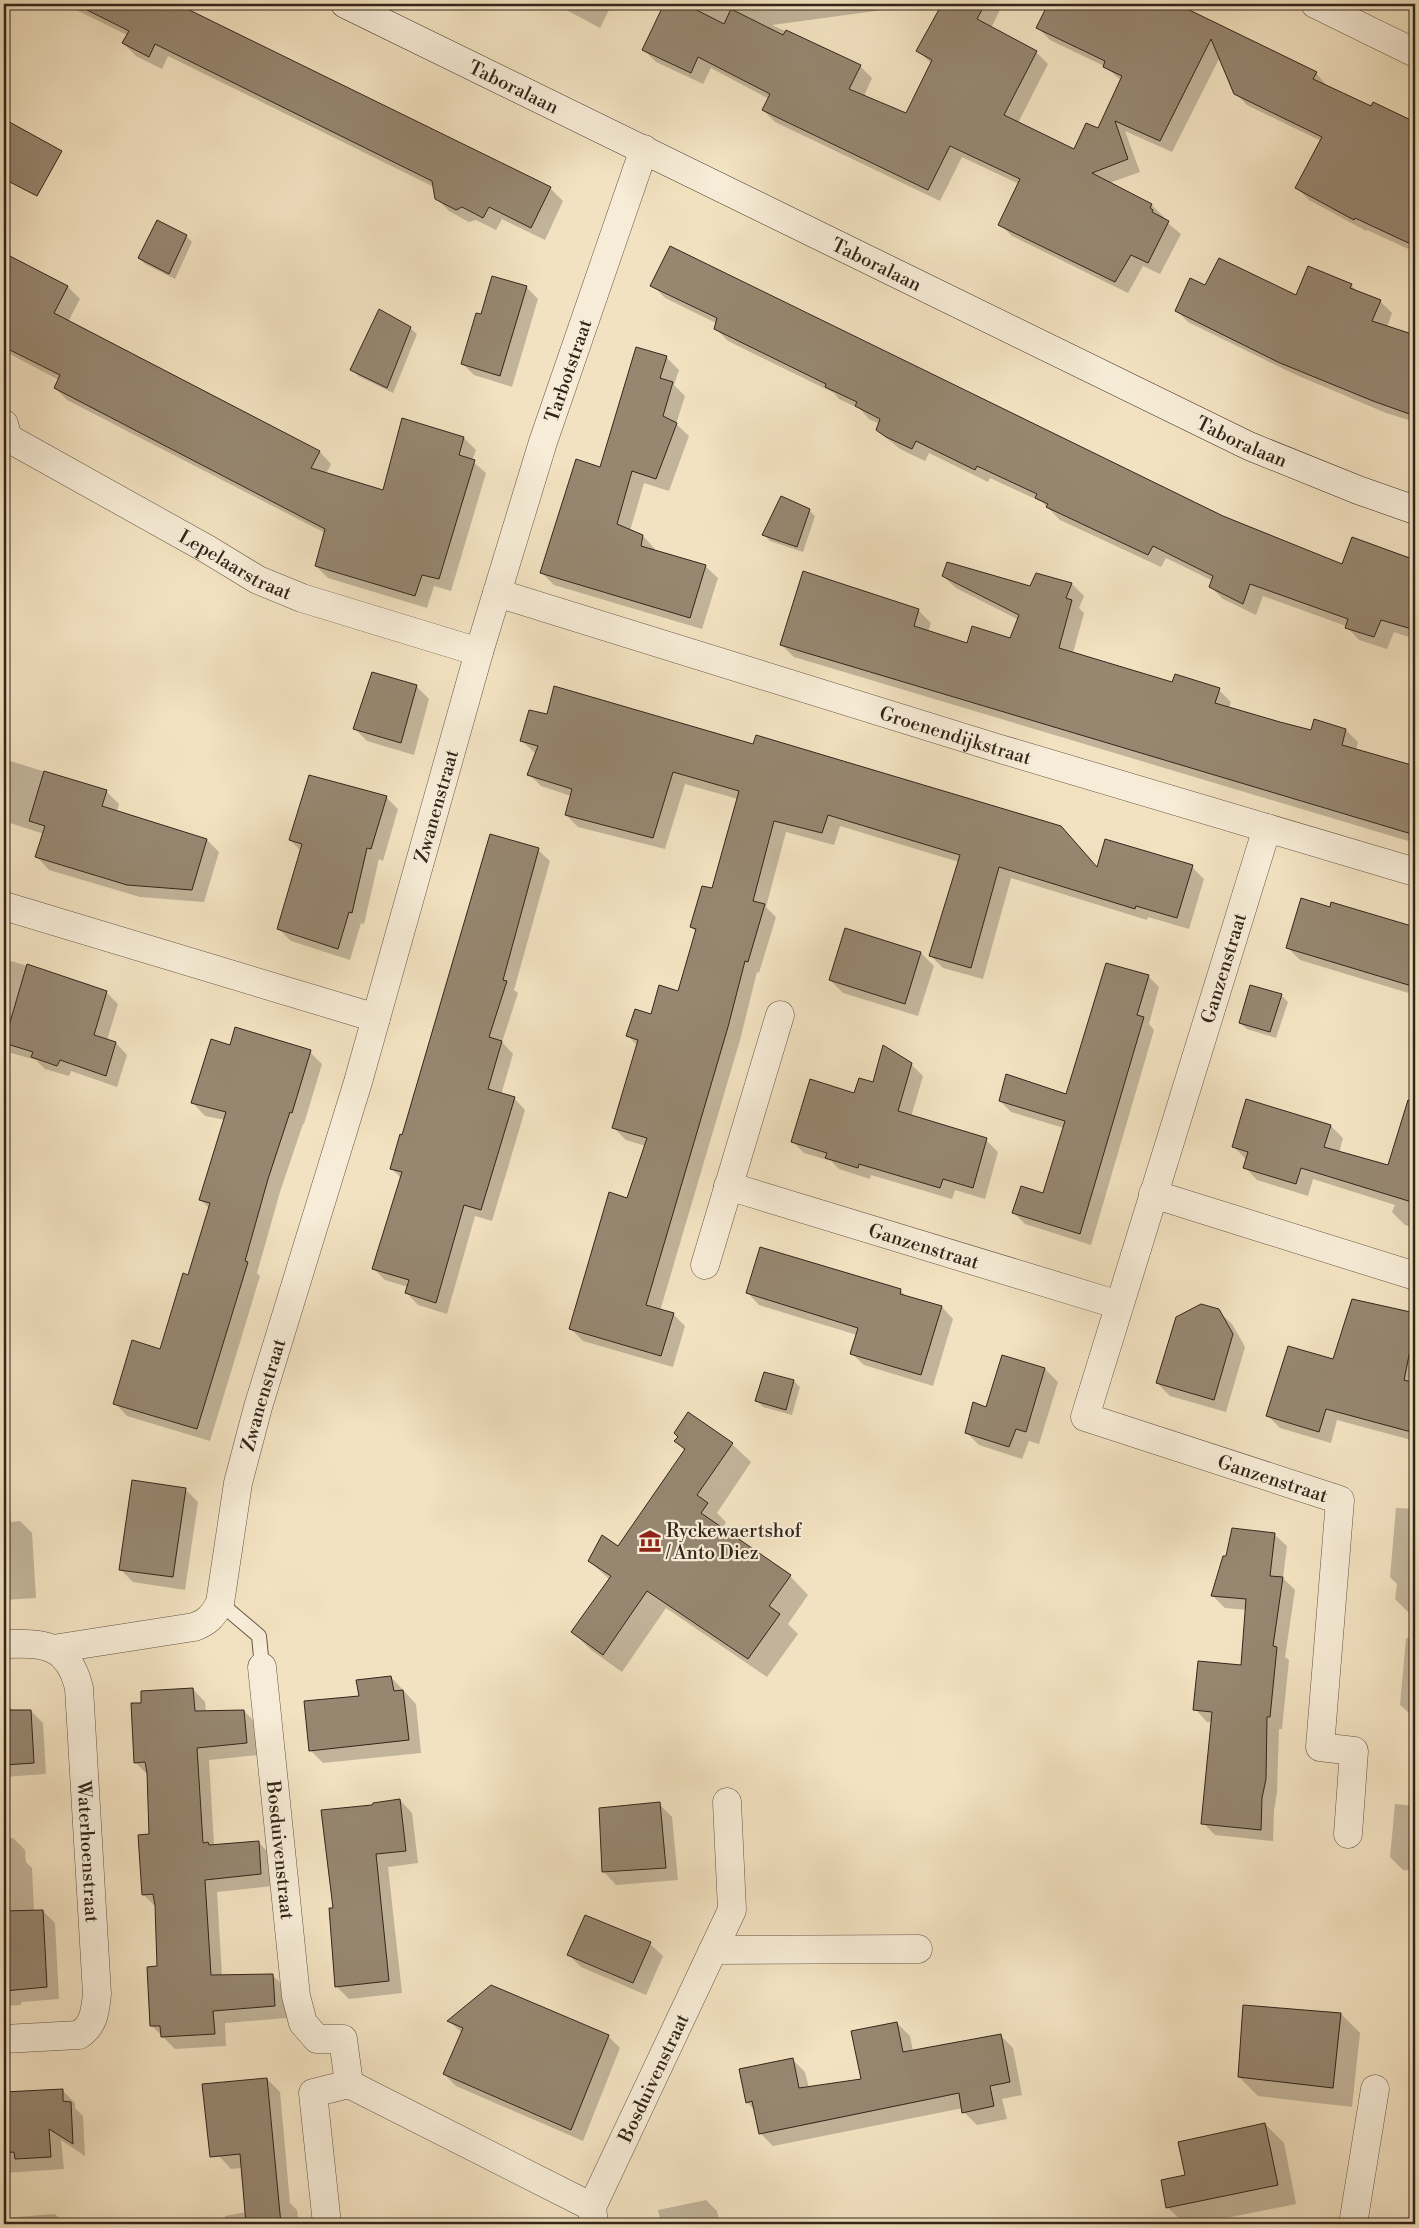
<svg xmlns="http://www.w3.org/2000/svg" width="1419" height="2228" font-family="'Libre Bodoni',serif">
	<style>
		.shadow { fill: #0003 }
		.building { fill: #978771; stroke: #33251b }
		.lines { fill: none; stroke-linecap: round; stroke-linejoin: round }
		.lane-casing { stroke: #635444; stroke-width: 16 }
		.street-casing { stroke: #635444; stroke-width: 29 }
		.secondary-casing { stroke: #33251b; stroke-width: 29 }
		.lane { stroke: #f7ecd7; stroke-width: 14 }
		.street { stroke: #f7ecd7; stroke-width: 28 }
		.secondary { stroke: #f7ecd7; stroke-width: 28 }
		.labels { text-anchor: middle; stroke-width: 4.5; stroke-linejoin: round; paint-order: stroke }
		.street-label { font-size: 19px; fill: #33251b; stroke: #f7ecd7 }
		.poi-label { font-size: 19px; fill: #33251b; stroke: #f7ecd7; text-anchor: start }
	</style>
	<rect width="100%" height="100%" fill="#f3e2c1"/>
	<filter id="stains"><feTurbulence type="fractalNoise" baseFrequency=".004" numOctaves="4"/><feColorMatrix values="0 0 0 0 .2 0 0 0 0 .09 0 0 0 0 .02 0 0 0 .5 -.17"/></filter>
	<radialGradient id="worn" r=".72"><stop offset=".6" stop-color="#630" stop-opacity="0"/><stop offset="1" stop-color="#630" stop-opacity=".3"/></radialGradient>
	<g class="shadow">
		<polygon points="64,4 174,4 550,188 563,201 545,240 502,219 496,230 476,220 469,222 449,211 436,198 434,187 168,56 162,69 136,56 123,43 127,35"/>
		<polygon points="555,4 612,4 600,28"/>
		<polygon points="666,4 705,4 720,11 723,4 927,4 772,25 860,66 872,78 864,96 907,114 932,64 918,51 943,4 1003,4 991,28 1036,52 1048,64 1018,123 1075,151 1099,129 1122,81 1104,66 1050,40 1038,28 1049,4 1174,4 1316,73 1327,86 1371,108 1374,103 1415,124 1415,252 1367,230 1366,231 1309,200 1297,188 1321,141 1247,105 1235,93 1220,57 1172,152 1125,131 1140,172 1109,183 1152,205 1164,217 1163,219 1181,234 1160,274 1143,266 1128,293 1012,236 1000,224 1019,184 962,157 940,201 775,122 763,110 769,99 711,68 703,84 656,62 644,50"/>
		<polygon points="186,236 192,242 175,279 145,264 139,258"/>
		<polygon points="4,255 68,287 80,299 68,322 320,452 331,464 326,474 384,491 464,438 476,450 472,461 486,473 451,591 434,586 427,608 328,578 316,566 325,533 67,400 55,388 59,380 4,351"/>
		<polygon points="652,285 1343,565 1353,539 1415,559 1415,639 1394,632 1387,649 1359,640 1346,626 1263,596 1256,615 1223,599 1210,586 1213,581 1166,558 1161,567 1060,520 1042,502 990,478 988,482 929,453 925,461 900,449 877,430 880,424 869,419 860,409 839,399 834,393 728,341 715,328 716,323 665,298"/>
		<polygon points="1351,285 1359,293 1380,301 1392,313 1387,327 1415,337 1415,422 1386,413 1294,374 1188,322 1176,310 1206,287 1296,297"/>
		<polygon points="526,287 538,299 512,387 474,375 462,363 482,315"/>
		<polygon points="410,328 417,334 393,393 358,376 352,369"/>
		<polygon points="666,357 679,370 674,385 685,396 676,424 689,436 669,491 644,483 630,531 643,536 655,549 655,551 705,566 718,578 702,629 554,585 542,573"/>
		<polygon points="809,510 815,516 803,552 770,541 764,535"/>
		<polygon points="1037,575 1072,584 1084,596 1079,608 1084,613 1073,653 1173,683 1219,690 1231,702 1229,708 1312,732 1315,721 1346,730 1358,742 1356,750 1410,766 1415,748 1415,843 794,657 781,644 918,610 931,623 928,632 968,645 1010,640 1019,620 956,588 943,576 1031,588"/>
		<polygon points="416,686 429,699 414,755 367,741 354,728"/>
		<polygon points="530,711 1098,868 1192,867 1204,879 1189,929 1148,917 1147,920 1011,878 983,979 943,968 931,956 959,862 840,826 834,845 786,832 766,907 776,917 759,973 757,972 740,1040 660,1311 673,1314 685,1326 673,1367 583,1341 571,1329 628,1199 646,1146 626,1140 614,1128 638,1046 628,1036 679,993 696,932 691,927 713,890 738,799 685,784 665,849 578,827 566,815 571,796 541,786 529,774 536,754 522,741"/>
		<polygon points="4,759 106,791 119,804 117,811 207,840 219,852 204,902 140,897 49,870 37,857 44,834 4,821"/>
		<polygon points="386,797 398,809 383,861 379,859 364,924 361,923 350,960 291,941 279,929 301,851 290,840"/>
		<polygon points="538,850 550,861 514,990 518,993 502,1042 513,1054 501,1095 514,1098 525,1110 492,1221 475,1216 447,1314 418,1305 407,1293 408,1287 385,1280 374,1269 401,1178 391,1168 403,1136"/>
		<polygon points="1332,904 1415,928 1415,995 1300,960 1288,948 1330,909"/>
		<polygon points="845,930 921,953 934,966 918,1016 843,993 830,980"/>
		<polygon points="4,959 89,984 92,988 106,992 118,1004 107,1040 116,1043 127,1055 117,1087 71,1071 69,1076 45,1069 36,1060 4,1051"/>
		<polygon points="1148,976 1159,987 1149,1024 1154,1030 1091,1245 1025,1224 1014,1213 1044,1194 1064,1128 1011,1112 1000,1101 1067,1095"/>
		<polygon points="1281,995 1288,1002 1276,1038 1247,1029 1240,1023"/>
		<polygon points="231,1047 310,1052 322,1064 304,1124 303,1124 280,1192 257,1273 260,1276 210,1441 127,1416 115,1403 161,1351 189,1276 210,1209 200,1199 225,1120 205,1116 193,1103"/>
		<polygon points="911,1064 923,1076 911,1117 986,1140 998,1152 985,1199 955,1190 952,1199 871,1175 870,1179 839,1169 831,1161 804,1153 792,1141 855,1094"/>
		<polygon points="1331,1126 1343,1138 1339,1153 1389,1167 1400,1130 1415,1135 1415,1228 1405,1225 1392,1212 1395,1205 1313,1179 1308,1196 1257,1180 1245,1167 1247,1160 1234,1147"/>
		<polygon points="900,1290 907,1297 942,1307 953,1319 933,1386 864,1365 852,1354 857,1335 759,1305 748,1293"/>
		<polygon points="1353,1300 1415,1314 1415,1441 1337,1420 1331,1443 1280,1428 1268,1416 1334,1361"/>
		<polygon points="1218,1311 1232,1324 1245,1347 1226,1412 1170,1396 1157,1383"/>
		<polygon points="1002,1356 1045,1369 1058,1382 1039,1444 1029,1441 1022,1459 979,1445 966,1432 987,1408"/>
		<polygon points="794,1381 800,1387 792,1415 763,1407 757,1401"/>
		<polygon points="676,1441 732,1444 751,1462 717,1513 726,1522 722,1529 790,1576 808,1595 788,1624 798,1634 767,1677 666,1608 622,1672 591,1650 572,1631 610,1580 589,1561 619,1548 685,1451"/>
		<polygon points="4,1462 8,1466 11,1522 20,1521 32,1533 36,1598 4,1600"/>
		<polygon points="185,1489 198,1502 185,1590 133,1582 120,1569"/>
		<polygon points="1396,1508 1415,1509 1415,1612 1407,1611 1395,1599 1397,1584 1390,1577"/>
		<polygon points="1274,1534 1287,1546 1283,1578 1295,1590 1285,1657 1289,1660 1282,1729 1279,1729 1277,1792 1274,1811 1273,1841 1215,1835 1203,1823 1212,1722 1207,1722 1195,1709 1242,1666 1247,1610 1225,1608 1213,1596"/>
		<polygon points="1406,1638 1415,1639 1415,1718 1400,1705"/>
		<polygon points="391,1677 416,1704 421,1753 323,1763 310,1750 360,1697"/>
		<polygon points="193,1689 205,1702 206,1712 244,1711 256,1723 258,1755 209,1760 214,1845 258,1842 270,1854 273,1886 217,1892 222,1976 272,1975 285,1987 287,2018 225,2023 226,2046 175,2049 152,2026 158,1967 156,1907 143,1894 150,1835 148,1775 135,1762 142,1704"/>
		<polygon points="4,1703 14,1711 31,1711 43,1723 46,1774 4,1777"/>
		<polygon points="400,1800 412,1813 418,1863 388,1867 402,1993 349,1999 336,1986 334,1909 374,1806"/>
		<polygon points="659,1804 672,1817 678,1880 616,1885 604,1872"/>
		<polygon points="1395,1804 1415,1806 1415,1871 1403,1870 1390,1857"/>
		<polygon points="13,1838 25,1850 26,1862 32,1868 34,1911 43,1911 55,1923 59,1999 21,2002 21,2005 4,2006 4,1839"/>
		<polygon points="650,1944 663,1956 646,1995 581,1967 568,1954"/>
		<polygon points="1341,2014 1360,2033 1352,2107 1258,2096 1239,2077"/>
		<polygon points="449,2021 608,2036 620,2048 583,2141 456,2086 444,2074 462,2033"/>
		<polygon points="897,2023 910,2036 913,2051 1000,2035 1013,2048 1022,2095 1002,2099 1007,2119 977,2125 964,2112 963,2108 773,2146 760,2133 755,2111 747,2102 792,2059 805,2072 809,2088 862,2080"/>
		<polygon points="267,2079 280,2092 290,2203 297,2210 299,2224 226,2224 225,2216 246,2212 242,2168 231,2169 219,2156"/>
		<polygon points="62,2090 75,2103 75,2108 83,2116 85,2156 61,2140 64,2169 4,2173 4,2093"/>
		<polygon points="1265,2124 1284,2143 1296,2204 1196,2224 1185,2224 1167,2207 1186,2176"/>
		<polygon points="706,2200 717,2211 720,2224 661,2224 658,2210"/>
		<polygon points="55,2214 65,2224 4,2224 4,2218"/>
	</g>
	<g class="building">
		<polygon points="75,4 177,4 551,187 531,228 489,207 483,218 462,207 456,210 435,199 432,181 155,44 149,57 122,43 129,31"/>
		<polygon points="664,4 685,4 724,24 731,9 783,35 786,30 861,65 849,89 906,113 932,60 916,51 942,4 985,4 977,19 1037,51 1004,115 1074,149 1086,123 1098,128 1122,76 1103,67 1105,61 1036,28 1048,4 1177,4 1317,72 1313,79 1371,106 1373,102 1415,122 1415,246 1355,218 1354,220 1295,188 1322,137 1234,94 1211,39 1160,141 1115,121 1128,159 1092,173 1152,204 1150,208 1153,210 1152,212 1169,221 1148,263 1131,255 1115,282 998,225 1020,179 950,146 928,190 762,110 770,94 698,57 691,73 642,50"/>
		<polygon points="4,119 62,151 37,196 4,179"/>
		<polygon points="157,220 187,235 169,274 138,258"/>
		<polygon points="670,246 1223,516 1342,564 1352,537 1415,560 1415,630 1381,620 1374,637 1345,628 1348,619 1250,584 1243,604 1209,587 1213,576 1153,546 1148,555 1046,507 1048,504 1035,498 1037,494 977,466 975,470 916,441 912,449 886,437 876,430 880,419 855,406 857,402 825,387 826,384 714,329 717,318 650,286"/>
		<polygon points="4,253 68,286 54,313 320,451 311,468 383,490 402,418 464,437 459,455 475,460 439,579 422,575 415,596 315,566 325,529 54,388 60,375 4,347"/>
		<polygon points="1219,258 1296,295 1308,266 1352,284 1350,288 1381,300 1372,321 1415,335 1415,416 1373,401 1280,363 1175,311 1190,278 1205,285"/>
		<polygon points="492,276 527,286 500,376 461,364 476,313 481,314"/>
		<polygon points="379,309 411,327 387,388 350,370"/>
		<polygon points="636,347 667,356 660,378 673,382 663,416 677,423 656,479 632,471 617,524 643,535 641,546 706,565 690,618 540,573 576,459 600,467"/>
		<polygon points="781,496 810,509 797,547 762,535"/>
		<polygon points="947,562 1030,586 1036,573 1072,583 1066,598 1072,600 1059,648 1172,682 1175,674 1220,688 1215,703 1280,722 1311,730 1314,719 1346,729 1342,745 1415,766 1415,835 780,645 803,571 919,609 914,626 967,643 972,626 1010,638 1019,615 942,576"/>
		<polygon points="372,672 417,685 401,743 353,729"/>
		<polygon points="554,686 753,744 756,735 1061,826 1097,867 1105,839 1193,865 1177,918 1136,906 1135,909 999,867 971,968 929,956 960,855 828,815 822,833 774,821 753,901 765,904 748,962 745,961 728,1027 646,1305 674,1313 661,1356 569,1329 609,1192 627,1198 647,1138 612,1128 638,1040 626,1036 635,1009 651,1014 659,985 678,991 696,929 690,927 702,886 712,888 739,791 673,772 653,838 565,815 572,789 527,775 538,746 520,741 529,710 547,714"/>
		<polygon points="44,771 107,790 102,806 207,839 192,890 127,885 35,857 45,826 29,821"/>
		<polygon points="309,775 387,796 371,849 367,848 352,913 349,912 338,949 277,929 302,844 289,840"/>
		<polygon points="490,834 539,848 503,980 507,981 489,1037 502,1041 488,1089 515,1097 481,1210 464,1205 436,1303 405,1293 409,1280 372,1269 402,1172 390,1169 400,1134 402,1135"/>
		<polygon points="1301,898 1330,907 1331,902 1415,927 1415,987 1286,948"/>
		<polygon points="845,928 921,952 905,1004 829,980"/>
		<polygon points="1106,963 1149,975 1137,1015 1144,1017 1080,1234 1012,1213 1021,1186 1043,1193 1065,1121 999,1101 1006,1074 1066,1094"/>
		<polygon points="27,964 107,991 94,1035 116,1042 106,1076 60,1060 57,1066 31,1057 33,1052 4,1043"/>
		<polygon points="1250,985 1282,994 1270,1032 1239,1023"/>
		<polygon points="235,1027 311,1050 292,1113 290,1112 268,1179 245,1261 248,1262 197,1429 113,1404 132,1340 160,1349 183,1273 188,1275 210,1203 199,1200 226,1112 191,1103 211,1039 230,1045"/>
		<polygon points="883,1045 912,1063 898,1111 987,1138 973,1188 943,1179 940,1188 859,1164 858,1168 825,1158 827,1153 791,1142 810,1079 854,1093 859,1078 873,1082"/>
		<polygon points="1246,1099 1331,1125 1324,1147 1388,1165 1408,1100 1415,1101 1415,1203 1301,1168 1296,1184 1243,1168 1248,1152 1232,1147"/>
		<polygon points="760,1247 901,1289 900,1294 942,1306 921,1375 850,1354 858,1328 746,1293"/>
		<polygon points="1352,1299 1415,1313 1415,1326 1404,1380 1415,1383 1415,1433 1326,1409 1319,1432 1266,1416 1288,1346 1333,1359"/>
		<polygon points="1201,1304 1219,1309 1233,1334 1214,1400 1156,1383 1176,1317"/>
		<polygon points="1002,1355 1045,1368 1026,1432 1016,1429 1009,1447 965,1433 973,1402 986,1407"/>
		<polygon points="764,1372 794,1380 786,1410 755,1401"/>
		<polygon points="688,1412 733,1443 697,1495 708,1503 701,1513 791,1575 769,1606 780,1614 748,1659 647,1591 603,1655 571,1632 611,1576 588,1561 602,1535 618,1546 685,1449 674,1441 678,1437 674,1433"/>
		<polygon points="132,1480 186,1488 173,1577 119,1570"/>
		<polygon points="1232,1528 1275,1533 1270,1576 1283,1577 1273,1646 1277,1647 1270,1717 1267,1717 1266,1779 1262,1798 1261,1830 1201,1824 1212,1712 1193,1710 1198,1661 1241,1665 1246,1599 1211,1596 1223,1556 1226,1556"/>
		<polygon points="391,1676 394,1691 403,1690 409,1740 309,1751 304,1701 359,1696 356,1680"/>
		<polygon points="193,1688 195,1711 244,1710 247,1743 197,1748 203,1843 208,1842 209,1845 259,1841 261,1874 205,1880 211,1975 273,1974 275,2006 213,2011 215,2034 161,2037 160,2026 150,2026 147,1967 157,1966 155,1905 153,1894 142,1895 138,1835 149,1834 147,1773 145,1762 134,1763 131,1703 141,1703 141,1691"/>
		<polygon points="4,1710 31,1710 34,1763 4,1765"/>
		<polygon points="400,1799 406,1851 376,1854 389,1981 335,1987 329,1908 333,1908 321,1810 372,1805 373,1803"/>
		<polygon points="660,1802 666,1868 602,1872 599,1808"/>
		<polygon points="43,1910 47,1987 4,1991 4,1911"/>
		<polygon points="585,1915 651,1942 633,1983 567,1955"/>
		<polygon points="491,1985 609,2035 571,2130 443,2074 463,2028 447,2021"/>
		<polygon points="1243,2005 1341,2013 1333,2088 1238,2077"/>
		<polygon points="897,2022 903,2052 1001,2034 1010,2082 990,2086 994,2106 962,2113 959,2093 759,2134 752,2101 746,2103 739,2069 793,2058 799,2088 861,2079 851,2031"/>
		<polygon points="267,2078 281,2224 246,2224 240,2154 210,2157 202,2084"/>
		<polygon points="63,2089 63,2101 71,2102 73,2144 49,2129 51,2157 15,2159 14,2152 4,2153 4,2092"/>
		<polygon points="1265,2123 1278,2185 1166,2208 1161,2180 1185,2175 1178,2142"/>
	</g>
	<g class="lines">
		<defs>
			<polyline id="lane" points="220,1603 259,1636 262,1667"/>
			<g id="street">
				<polyline points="1315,4 1415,53"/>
				<path id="s1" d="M4,424L8,438L207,549L258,580L302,598L479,652"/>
				<path id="s2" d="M497,593L997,748L1415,872"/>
				<path id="s3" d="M1267,828L1085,1417L1340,1500L1320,1747L1354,1751L1348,1834"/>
				<polyline points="4,906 376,1018"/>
				<path id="s4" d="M728,1186L1119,1305"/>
				<polyline points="1153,1194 1415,1276"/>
				<polyline points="705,1265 780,1015"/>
				<path id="s5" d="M4,1644C44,1643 68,1643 79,1688L97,1994C95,2012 94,2025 79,2035L4,2039"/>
				<path id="s6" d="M53,1649L194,1627C208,1622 213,1616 220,1603L238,1483L258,1407L358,1082L479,652L543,442L644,149"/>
				<path id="s7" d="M262,1667L296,1996L303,2023L317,2039H343L349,2084"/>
				<polyline points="713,1950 918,1949"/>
				<polyline points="327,2224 313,2093 349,2084 592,2207"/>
				<path id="s8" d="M594,2224L592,2207L732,1910L727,1802"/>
				<polyline points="1353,2224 1375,2089"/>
			</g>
			<g id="secondary">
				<path id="s9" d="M345,4L1249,446L1358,490L1415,510"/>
			</g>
		</defs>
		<use href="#lane" class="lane-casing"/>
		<use href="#street" class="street-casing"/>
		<use href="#secondary" class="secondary-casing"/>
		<use href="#lane" class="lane"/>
		<use href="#street" class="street"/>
		<use href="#secondary" class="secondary"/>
	</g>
	<defs>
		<symbol id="museum-bare" viewBox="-9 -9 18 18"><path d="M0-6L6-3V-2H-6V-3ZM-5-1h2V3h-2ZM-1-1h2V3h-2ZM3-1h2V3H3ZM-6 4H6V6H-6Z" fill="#8f2418" stroke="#f7ecd7" stroke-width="2.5" paint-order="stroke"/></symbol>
	</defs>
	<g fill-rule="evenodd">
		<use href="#museum-bare" x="634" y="1525" width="32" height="32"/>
	</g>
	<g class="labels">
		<g class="street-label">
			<text dy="7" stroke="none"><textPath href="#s9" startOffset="188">Taboralaan</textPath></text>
			<text dy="7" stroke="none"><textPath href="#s9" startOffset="592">Taboralaan</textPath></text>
			<text dy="7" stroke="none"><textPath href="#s6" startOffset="1461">Tarbotstraat</textPath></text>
			<text dy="7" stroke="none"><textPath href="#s9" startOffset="998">Taboralaan</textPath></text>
			<text dy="7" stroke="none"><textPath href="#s1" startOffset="275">Lepelaarstraat</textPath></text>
			<text dy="7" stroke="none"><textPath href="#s2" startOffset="480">Groenendijkstraat</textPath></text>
			<text dy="7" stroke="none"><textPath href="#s6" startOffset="1006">Zwanenstraat</textPath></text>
			<text transform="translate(1223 968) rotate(-73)" y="7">Ganzenstraat</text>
			<text dy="7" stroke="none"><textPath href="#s4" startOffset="205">Ganzenstraat</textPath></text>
			<text dy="7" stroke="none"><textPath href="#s6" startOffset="392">Zwanenstraat</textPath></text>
			<text dy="7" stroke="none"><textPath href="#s3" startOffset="814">Ganzenstraat</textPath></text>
			<text dy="7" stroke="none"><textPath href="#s7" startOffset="184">Bosduivenstraat</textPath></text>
			<text dy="7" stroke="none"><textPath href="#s5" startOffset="262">Waterhoenstraat</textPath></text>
			<text dy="7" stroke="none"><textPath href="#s8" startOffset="160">Bosduivenstraat</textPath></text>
		</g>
		<g class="poi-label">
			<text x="666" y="1537">Ryckewaertshof<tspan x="666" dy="22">/ Anto Diez</tspan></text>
		</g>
	</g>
	<rect width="1419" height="2228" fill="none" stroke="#f3e2c1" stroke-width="20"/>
	<rect x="5" y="5" width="1409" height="2218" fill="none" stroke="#33251b" stroke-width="2.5"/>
	<rect x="10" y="10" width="1399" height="2208" fill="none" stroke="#33251b"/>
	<rect width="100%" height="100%" filter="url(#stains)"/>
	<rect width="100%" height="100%" fill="url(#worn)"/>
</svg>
